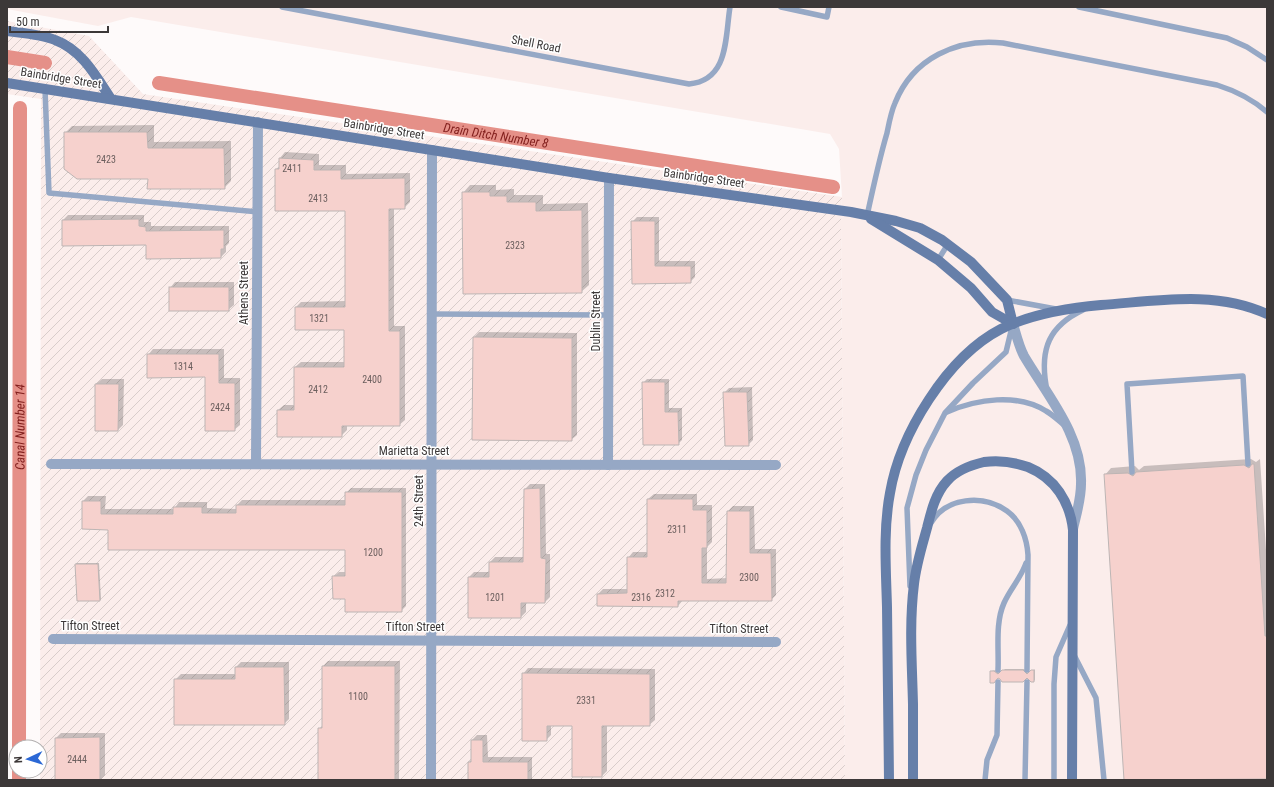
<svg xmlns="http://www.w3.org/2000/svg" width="1274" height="787" font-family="'Roboto Condensed',sans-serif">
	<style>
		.built { fill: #fbedeb }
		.industrial { fill: url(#industrial-furrows) }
		.shadow { fill: #0003 }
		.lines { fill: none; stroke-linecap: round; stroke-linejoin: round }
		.canal { stroke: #e59088; stroke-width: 14 }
		.building { fill: #f6d1cd; stroke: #bdb5b4 }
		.lane { stroke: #96a8c5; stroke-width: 5.5 }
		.street { stroke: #96a8c5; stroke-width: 10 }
		.secondary { stroke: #667fa9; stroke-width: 10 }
		.labels { text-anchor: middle; stroke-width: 3; stroke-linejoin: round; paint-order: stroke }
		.number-label { font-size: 10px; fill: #6a5e5d }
		.street-label { font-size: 12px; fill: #3c3838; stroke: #fff }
		.water-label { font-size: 13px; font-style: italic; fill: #83201e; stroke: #fff }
	</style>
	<defs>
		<pattern id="industrial-furrows" width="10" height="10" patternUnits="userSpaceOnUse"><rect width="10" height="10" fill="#fbedeb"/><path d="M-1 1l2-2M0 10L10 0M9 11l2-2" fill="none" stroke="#d8ccca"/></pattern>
	</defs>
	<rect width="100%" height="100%" fill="#fefafa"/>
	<polygon class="built" points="7,7 1267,7 1267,780 845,780 841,222 842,197 839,149 830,134 131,17 98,26 7,9"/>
	<polygon class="industrial" points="7,21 89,36 143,94 842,197 841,222 845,780 40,780 41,99 7,94"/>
	<g class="shadow">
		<polygon points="154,125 154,142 231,141 231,181 224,188 149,178 65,133 72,126"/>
		<polygon points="285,152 319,154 319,165 346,165 346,174 410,173 410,202 404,208 394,208 394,326 405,326 405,420 399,425 347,425 347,430 341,436 278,410 284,405 295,405 295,367 301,362 345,362 345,329 296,307 301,302 346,301 346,210 276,169 280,166 280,158"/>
		<polygon points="470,185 496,185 496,190 514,189 514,195 543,195 543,204 588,203 589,285 581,292 463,193"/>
		<polygon points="68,215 144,215 144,222 151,222 151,226 229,226 229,243 226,246 226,252 221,257 147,244 63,220"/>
		<polygon points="637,217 659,217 659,261 695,261 695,277 690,282 632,283 632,222"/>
		<polygon points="175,282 234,282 234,305 228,310 170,288"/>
		<polygon points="479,332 577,333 577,435 571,440 474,337"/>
		<polygon points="153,349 224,349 224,378 240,378 240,425 234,430 206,376 148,355"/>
		<polygon points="102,379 124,379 123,425 118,430 96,384"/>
		<polygon points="647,379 669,379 669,408 682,408 682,440 678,444 643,383"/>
		<polygon points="752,387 753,440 748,445 724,393 729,388"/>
		<polygon points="1251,459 1256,462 1260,459 1267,565 1267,778 1247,780 1125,780 1105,475 1111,468 1135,466 1139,470 1144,466"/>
		<polygon points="530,484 545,484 546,554 550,554 550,597 545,602 526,602 526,612 521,617 469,577 474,572 490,572 490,562 495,557 524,557 525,489"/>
		<polygon points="351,488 406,488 406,606 401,611 346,598 333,577 339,572 346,572 346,549 109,529 83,528 83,501 88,496 106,496 105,509 174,509 179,502 207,502 207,508 237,509 237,505 242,500 346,500 346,493"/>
		<polygon points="654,494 697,494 697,505 712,505 712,542 707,547 707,579 728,578 728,511 733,506 754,506 755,549 776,549 776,595 771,600 683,600 678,606 598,605 598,594 603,589 628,589 628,558 633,552 648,552 648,499"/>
		<polygon points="77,563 99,563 101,599 100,600 76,564"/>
		<polygon points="328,661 400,661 399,780 319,780 319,729 323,725 323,666"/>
		<polygon points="241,662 289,662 289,719 284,724 175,680 181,674 236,674 236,667"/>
		<polygon points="528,668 655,669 655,720 649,725 607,725 607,771 602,776 573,725 551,725 551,735 546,740 523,674"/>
		<polygon points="1005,669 1024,669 1029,674 1035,669 1035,680 1034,681 1027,676 1003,681 991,671 996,670 1000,674"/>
		<polygon points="61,733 105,733 105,775 100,780 56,780 56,738"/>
		<polygon points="477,735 487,735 488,757 532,757 532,780 469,780 469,762 472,759 472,740"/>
	</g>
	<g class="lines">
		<g class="canal">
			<polyline points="7,57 45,63"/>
			<path id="s1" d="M159,83L833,187"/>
			<path id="s2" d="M19,747L20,108"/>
			<polyline points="19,771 19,780"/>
		</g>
	</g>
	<g class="building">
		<polygon points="64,132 147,132 148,148 224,148 225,189 147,189 148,179 77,179 64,169"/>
		<polygon points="279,158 314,160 314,170 341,170 341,179 405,178 405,209 389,209 389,331 400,331 400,426 342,426 342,437 277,437 277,410 294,410 294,367 344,367 344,330 295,330 295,307 345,307 345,211 275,211 275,169 279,169"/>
		<polygon points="462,192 490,192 490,196 507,196 507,202 536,202 536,211 582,210 582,293 463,294"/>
		<polygon points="139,219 139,226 146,227 146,231 224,230 224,249 221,249 221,258 146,259 146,245 62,246 62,220"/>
		<polygon points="631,221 655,221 655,266 691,266 691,283 632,284"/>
		<rect x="169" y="287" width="60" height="24"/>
		<polygon points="473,337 572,338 572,441 472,440"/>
		<polygon points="147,354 219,354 219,383 235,383 235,431 205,431 205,377 147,378"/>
		<polygon points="642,382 665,382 665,412 678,412 679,445 643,445"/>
		<polygon points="95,384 119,384 118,431 95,431"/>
		<polygon points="723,392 747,392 749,446 725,446"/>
		<polygon points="1252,464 1254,464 1265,636 1267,636 1267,779 1124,780 1104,474 1128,473 1133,476 1136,472 1244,465 1249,468"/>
		<polygon points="540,488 541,558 546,559 545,603 521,603 521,618 468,618 468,577 489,577 489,562 523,562 524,489"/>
		<polygon points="345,492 402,492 402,612 345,612 345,599 333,599 332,576 345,576 345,550 108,550 108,530 82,529 82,501 101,501 101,514 173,514 173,507 202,507 202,513 236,513 236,505 345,505"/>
		<polygon points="647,499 693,499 693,510 707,510 707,548 702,548 702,583 726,583 727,511 750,511 750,553 771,553 772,601 678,601 678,607 597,606 597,594 627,593 627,557 647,557"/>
		<polygon points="75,564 98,564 100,601 77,601"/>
		<polygon points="322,666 395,666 395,780 318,780 318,728 322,728"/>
		<polygon points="235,667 284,667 285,725 174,725 174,679 235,679"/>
		<polygon points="1002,670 1023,670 1027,674 1031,670 1034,670 1034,682 1031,682 1027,678 1023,682 1002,682 1000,679 998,678 994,683 990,683 990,671 994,671 998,674"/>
		<polygon points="522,673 650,674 650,726 602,726 602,777 572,777 572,726 547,726 547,741 522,741"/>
		<polygon points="100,737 100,780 55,780 55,738"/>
		<polygon points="471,740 483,740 483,762 528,762 528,780 468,780 468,762 471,762"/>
	</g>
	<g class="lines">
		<g class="lane">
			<path d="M282,7L689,84C729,80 725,38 730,7"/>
			<polyline points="781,7 827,17 829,7"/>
			<polyline points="1079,7 1227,38 1247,47 1267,60"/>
			<polyline points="45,89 49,193 258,212"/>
			<path d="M867,216C873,188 879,160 887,133C889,123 891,112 895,103C913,58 957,38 1003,43L1217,85C1236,91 1252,99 1267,112"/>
			<polyline points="938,260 948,244"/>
			<polyline points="1007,300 1056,309"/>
			<polyline points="432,314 609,315"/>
			<path d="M1046,385C1040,349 1049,326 1083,310"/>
			<path d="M947,412C977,399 1017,393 1046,411C1053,415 1058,420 1064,425"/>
			<polyline points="1132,472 1127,384 1243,376 1248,464"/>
			<path d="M931,523C946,497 983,494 1007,511C1021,521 1027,539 1028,555L1027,670"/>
			<polyline points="910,586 907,508 916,475 926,450 945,413 973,383 1006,352 1012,327"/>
			<polyline points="1074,655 1096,698 1104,780"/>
			<path d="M998,670C999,649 995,623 1004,603C1010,589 1021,578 1026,563"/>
			<polyline points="985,780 987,760 997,735 998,682"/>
			<polyline points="1025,780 1027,682"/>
			<polyline points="1054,780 1054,684 1056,657 1070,625"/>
		</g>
		<g class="street">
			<path d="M1013,324C1016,334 1019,347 1024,356C1047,395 1083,436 1081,484C1081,500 1076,515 1073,529"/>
			<polyline points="256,463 258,122"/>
			<polyline points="51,464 776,465"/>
			<polyline points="608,465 609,178"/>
			<polyline points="53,639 776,642"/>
			<polyline points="431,780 432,150"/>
		</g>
		<g class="secondary">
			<path d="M7,31C22,33 41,34 55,40C82,50 96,76 111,99"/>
			<polyline points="7,83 609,178 851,212 896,221 920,228 942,240 971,262 1007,300 1013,324"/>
			<polyline points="871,219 938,260 971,288 992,312 1013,324"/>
			<path d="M889,780C888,722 888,665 887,607C886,570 883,530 890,493C900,434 947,357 1001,329C1031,314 1068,308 1101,305C1157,301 1215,290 1267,314"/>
			<path d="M913,780C913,755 913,730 913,704C912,664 909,624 914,584C916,565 922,546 927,528C931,512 935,494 947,481C956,471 971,465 984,462C999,460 1014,462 1028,467C1055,478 1070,502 1073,530L1072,780"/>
		</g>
	</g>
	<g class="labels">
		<g class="number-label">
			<text x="106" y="163">2423</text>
			<text x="292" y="172">2411</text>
			<text x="318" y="202">2413</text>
			<text x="515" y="249">2323</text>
			<text x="319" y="322">1321</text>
			<text x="183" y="370">1314</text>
			<text x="372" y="383">2400</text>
			<text x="318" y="393">2412</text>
			<text x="220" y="411">2424</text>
			<text x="677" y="533">2311</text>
			<text x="373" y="556">1200</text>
			<text x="749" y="581">2300</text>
			<text x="665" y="597">2312</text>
			<text x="495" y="601">1201</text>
			<text x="641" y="601">2316</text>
			<text x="358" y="700">1100</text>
			<text x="586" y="704">2331</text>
			<text x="77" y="763">2444</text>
		</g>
		<g class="street-label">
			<text transform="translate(536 44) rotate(11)" y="4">Shell Road</text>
			<text transform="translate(61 78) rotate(9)" y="4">Bainbridge Street</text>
			<text transform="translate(384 129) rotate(9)" y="4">Bainbridge Street</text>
			<text transform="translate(704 178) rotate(8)" y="4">Bainbridge Street</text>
			<text transform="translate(244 293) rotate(-90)" y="4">Athens Street</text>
			<text transform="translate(596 321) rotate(-90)" y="4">Dublin Street</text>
			<text x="414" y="455">Marietta Street</text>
			<text transform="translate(419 501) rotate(-90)" y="4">24th Street</text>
			<text x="90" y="630">Tifton Street</text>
			<text x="415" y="631">Tifton Street</text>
			<text x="739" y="633">Tifton Street</text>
		</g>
		<g class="water-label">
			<text dy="5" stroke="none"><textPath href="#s1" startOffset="341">Drain Ditch Number 8</textPath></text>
			<text dy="5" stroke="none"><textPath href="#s2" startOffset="320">Canal Number 14</textPath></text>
		</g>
	</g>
	<rect width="1274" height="787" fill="none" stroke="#3c3838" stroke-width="16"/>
	<g transform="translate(28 759) rotate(266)"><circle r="19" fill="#ffffff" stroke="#b1afaf"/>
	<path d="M0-3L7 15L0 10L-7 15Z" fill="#2b68d5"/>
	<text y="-6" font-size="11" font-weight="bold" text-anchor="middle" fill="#3c3838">N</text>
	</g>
	<path d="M10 26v6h98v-6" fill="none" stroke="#3c3838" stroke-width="2"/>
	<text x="16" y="26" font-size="12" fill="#3c3838" stroke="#ffffff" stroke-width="3" paint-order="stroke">50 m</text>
</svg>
